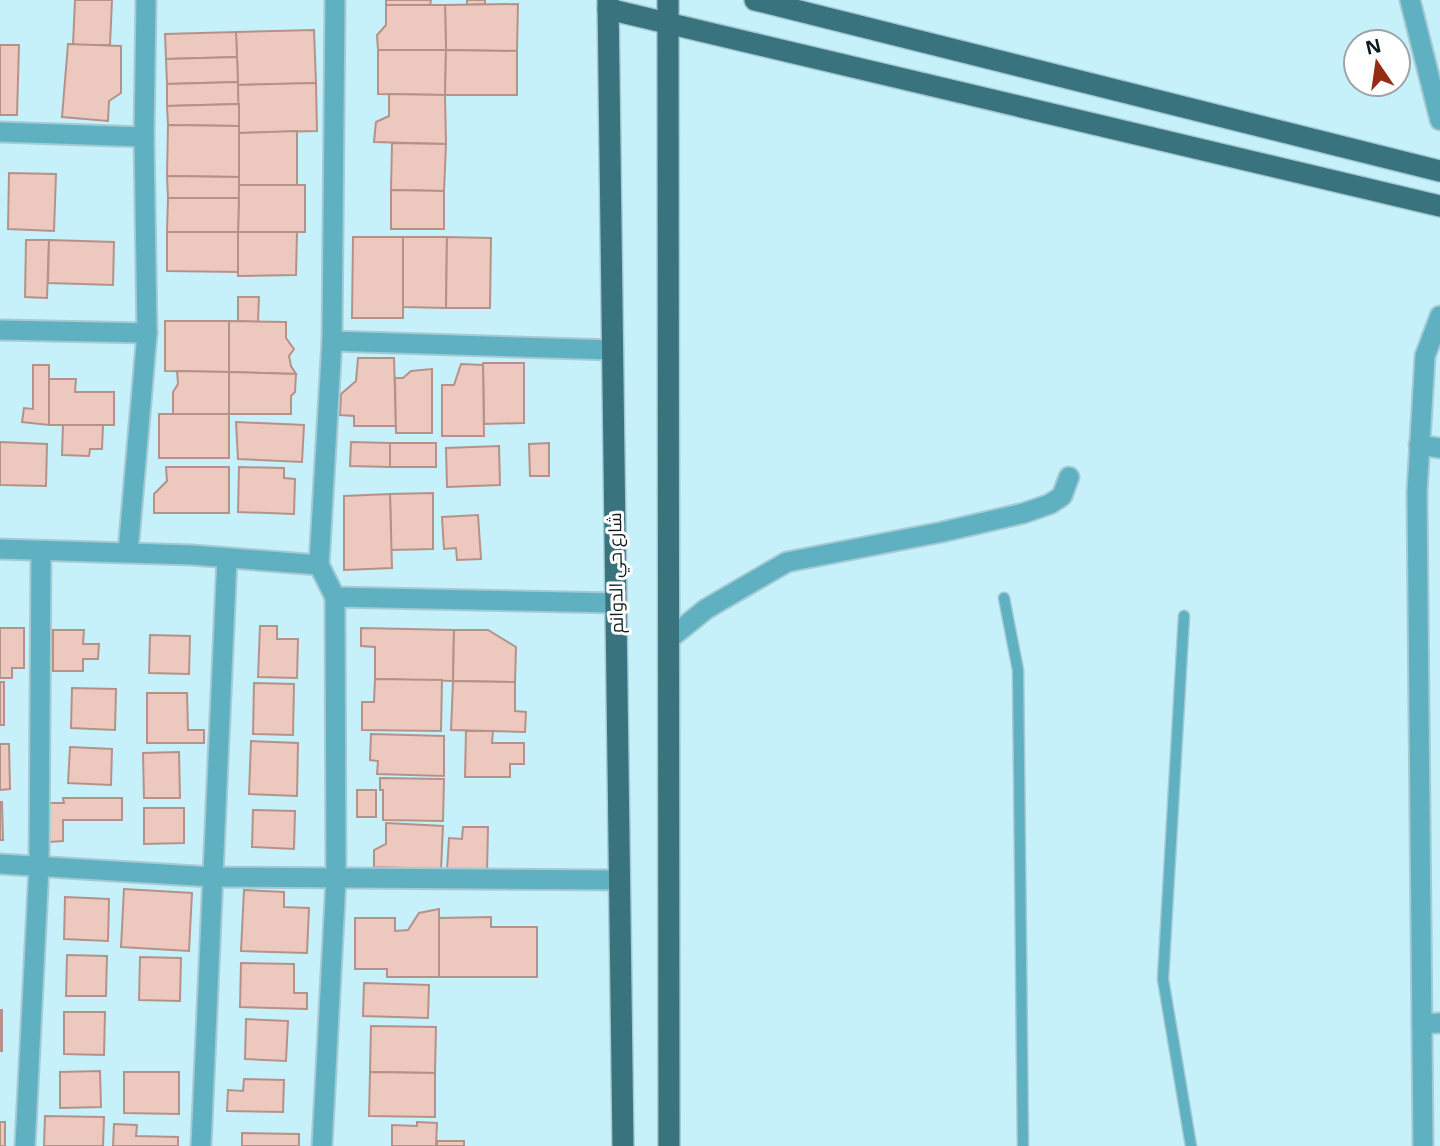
<svg xmlns="http://www.w3.org/2000/svg" width="1440" height="1146" font-family="'Open Sans',Cairo,sans-serif">
	<style>
		.building { fill: #edc8be; stroke: #b59289; stroke-width: 2 }
		.lines { fill: none; stroke-linecap: round; stroke-linejoin: round }
		.lane-casing { stroke: #a5cad3; stroke-width: 13 }
		.street-casing { stroke: #a5cad3; stroke-width: 23 }
		.primary-casing { stroke: #a5cad3; stroke-width: 24 }
		.lane { stroke: #5fb1c1; stroke-width: 10 }
		.street { stroke: #5fb1c1; stroke-width: 19 }
		.primary { stroke: #39737e; stroke-width: 21 }
		.labels { text-anchor: middle; stroke-width: 6; stroke-linejoin: round; paint-order: stroke }
		.street-label { font-size: 18px; fill: #0c1b1f; stroke: #fff }
	</style>
	<rect width="100%" height="100%" fill="#c7f1fa"/>
	<g class="building">
		<polygon points="75,0 112,0 110,45 73,45"/>
		<polygon points="386,0 431,0 430,5 386,5"/>
		<polygon points="467,0 485,0 485,4 467,5"/>
		<polygon points="518,4 517,51 446,50 445,5"/>
		<polygon points="386,5 445,5 446,50 378,50 377,35 386,25"/>
		<polygon points="314,30 316,83 238,85 236,32"/>
		<polygon points="236,32 237,57 166,59 165,34"/>
		<polygon points="68,44 121,46 121,93 109,101 108,121 62,117"/>
		<polygon points="0,45 19,45 17,115 0,115"/>
		<polygon points="378,50 446,50 445,95 378,94"/>
		<polygon points="446,50 517,51 517,95 445,95"/>
		<polygon points="237,57 238,82 167,84 166,59"/>
		<polygon points="238,82 239,104 167,106 167,84"/>
		<polygon points="316,83 317,131 239,133 238,85"/>
		<polygon points="389,94 445,95 446,144 374,142 376,122 389,116"/>
		<polygon points="239,104 239,126 168,125 167,106"/>
		<polygon points="168,125 239,126 239,177 167,176"/>
		<polygon points="297,131 297,185 239,185 239,133"/>
		<polygon points="392,143 446,144 444,191 391,190"/>
		<polygon points="9,173 56,174 54,231 8,229"/>
		<polygon points="167,176 239,177 239,198 168,198"/>
		<polygon points="239,185 305,185 305,232 238,232"/>
		<polygon points="391,190 444,191 444,229 391,229"/>
		<polygon points="168,198 239,198 238,232 167,232"/>
		<polygon points="167,232 238,232 238,272 167,271"/>
		<polygon points="238,232 297,232 296,275 238,276"/>
		<polygon points="353,237 403,237 403,318 352,318"/>
		<polygon points="403,237 447,237 446,308 403,307"/>
		<polygon points="447,237 491,238 490,308 446,308"/>
		<polygon points="26,240 49,240 47,298 25,297"/>
		<polygon points="49,240 114,242 113,285 48,283"/>
		<polygon points="238,297 259,297 258,322 238,321"/>
		<polygon points="165,321 229,321 229,372 165,371"/>
		<polygon points="229,321 286,322 286,338 294,349 289,356 291,366 296,374 229,372"/>
		<polygon points="358,358 394,358 396,426 354,426 354,416 340,415 341,394 356,381"/>
		<polygon points="483,363 524,363 524,423 484,424"/>
		<polygon points="461,364 483,365 484,436 442,436 442,385 454,385"/>
		<polygon points="33,365 49,365 49,425 22,422 24,408 33,409"/>
		<polygon points="432,369 432,433 396,433 395,378 403,378 411,371"/>
		<polygon points="177,371 229,372 229,414 173,414 173,392 178,384"/>
		<polygon points="229,372 296,374 295,392 291,396 291,414 229,414"/>
		<polygon points="49,379 76,379 75,392 114,392 114,425 49,425"/>
		<rect x="159" y="414" width="70" height="44"/>
		<polygon points="236,422 304,425 302,462 238,459"/>
		<polygon points="63,425 103,425 102,449 90,449 89,456 62,455"/>
		<polygon points="0,442 47,444 46,486 0,485"/>
		<polygon points="351,442 390,443 390,467 350,466"/>
		<rect x="390" y="443" width="46" height="24"/>
		<polygon points="549,443 549,476 530,476 529,444"/>
		<polygon points="499,446 500,485 447,487 446,448"/>
		<polygon points="166,467 229,467 229,513 154,513 154,494 167,481"/>
		<polygon points="239,467 284,468 284,478 295,479 294,514 238,512"/>
		<polygon points="433,493 433,549 391,550 390,494"/>
		<polygon points="390,494 392,568 344,570 344,496"/>
		<polygon points="478,515 481,559 457,560 456,548 444,549 442,517"/>
		<polygon points="260,626 277,626 277,639 298,639 297,678 258,677"/>
		<polygon points="0,628 24,628 24,668 12,668 12,678 0,678"/>
		<polygon points="361,628 454,630 453,681 375,679 375,647 361,646"/>
		<polygon points="53,630 84,630 83,644 99,644 98,659 83,659 83,671 53,671"/>
		<polygon points="454,630 488,630 516,647 515,682 453,681"/>
		<polygon points="150,635 190,636 189,674 149,673"/>
		<polygon points="375,679 442,680 441,731 362,730 362,702 374,702"/>
		<polygon points="453,681 515,682 515,711 526,712 525,732 451,730"/>
		<rect x="0" y="682" width="4" height="43"/>
		<polygon points="254,683 294,684 293,735 253,734"/>
		<polygon points="72,688 116,689 115,730 71,728"/>
		<polygon points="147,693 187,693 188,730 204,730 204,743 147,743"/>
		<polygon points="466,731 493,731 492,743 524,743 524,764 510,764 510,777 465,777"/>
		<polygon points="371,734 444,736 444,776 377,774 378,761 370,760"/>
		<polygon points="251,741 298,743 297,796 249,794"/>
		<polygon points="0,744 9,744 10,789 0,790"/>
		<polygon points="70,747 112,749 111,785 68,783"/>
		<polygon points="179,752 180,798 144,798 143,753"/>
		<polygon points="380,778 444,779 443,821 383,820 383,790 380,790"/>
		<rect x="357" y="790" width="19" height="27"/>
		<polygon points="63,798 122,798 122,820 63,820 63,841 49,842 49,803 64,803"/>
		<polygon points="0,802 2,802 3,840 0,840"/>
		<polygon points="144,808 184,808 184,843 144,844"/>
		<polygon points="253,810 295,811 294,849 252,847"/>
		<polygon points="386,823 443,826 441,869 374,867 374,850 386,844"/>
		<polygon points="463,827 488,827 487,872 447,870 449,838 462,839"/>
		<polygon points="124,889 192,893 189,951 121,947"/>
		<polygon points="244,890 284,892 284,907 309,908 307,953 241,951"/>
		<polygon points="65,897 109,899 108,941 64,939"/>
		<polygon points="439,909 439,977 387,977 387,969 355,969 355,918 395,918 395,931 408,930 419,913"/>
		<polygon points="491,917 491,927 537,927 537,977 439,977 439,918"/>
		<polygon points="67,955 107,956 106,996 66,996"/>
		<polygon points="140,957 181,958 180,1001 139,1000"/>
		<polygon points="241,963 294,964 294,993 307,993 307,1009 240,1007"/>
		<polygon points="364,983 429,985 428,1018 363,1016"/>
		<rect x="0" y="1010" width="2" height="41"/>
		<polygon points="64,1012 105,1012 104,1055 64,1054"/>
		<polygon points="246,1019 288,1021 286,1061 245,1059"/>
		<polygon points="371,1026 436,1027 435,1073 370,1072"/>
		<polygon points="100,1071 101,1107 60,1108 60,1072"/>
		<polygon points="124,1072 179,1072 179,1114 124,1113"/>
		<polygon points="370,1072 435,1073 435,1117 369,1116"/>
		<polygon points="244,1079 284,1080 283,1112 227,1111 228,1090 243,1091"/>
		<polygon points="45,1116 104,1117 103,1146 44,1146"/>
		<rect x="0" y="1122" width="5" height="24"/>
		<polygon points="417,1122 437,1123 436,1146 392,1146 392,1125 417,1126"/>
		<polygon points="114,1124 137,1125 136,1136 178,1137 178,1146 113,1146"/>
		<polygon points="242,1133 299,1134 299,1146 242,1146"/>
		<rect x="437" y="1141" width="27" height="5"/>
	</g>
	<g class="lines">
		<defs>
			<g id="lane">
				<polyline points="1004,598 1018,670 1023,1146"/>
				<polyline points="1184,616 1163,979 1191,1146"/>
			</g>
			<g id="street">
				<polyline points="1410,0 1440,120"/>
				<polyline points="0,132 144,137"/>
				<polyline points="0,330 147,333"/>
				<polyline points="332,341 613,350"/>
				<polyline points="1419,445 1440,448"/>
				<polyline points="0,549 192,555 319,565 335,597 616,603"/>
				<polyline points="128,552 147,333 144,137 146,0"/>
				<polyline points="319,565 332,341 335,0"/>
				<polyline points="669,639 706,609 787,562 942,532 1024,513 1050,504 1062,496 1069,477"/>
				<polyline points="0,864 212,877 619,880"/>
				<polyline points="1422,1024 1440,1023"/>
				<polyline points="25,1146 39,866 41,552"/>
				<polyline points="201,1146 227,558"/>
				<polyline points="322,1146 336,879 335,597"/>
				<polyline points="1423,1146 1417,492 1425,356 1440,316"/>
			</g>
			<g id="primary">
				<polyline points="608,0 623,1146"/>
				<polyline points="668,0 669,1146"/>
				<polyline points="755,0 1440,171"/>
				<polyline points="608,9 1440,206"/>
			</g>
		</defs>
		<use href="#lane" class="lane-casing"/>
		<use href="#street" class="street-casing"/>
		<use href="#primary" class="primary-casing"/>
		<use href="#lane" class="lane"/>
		<use href="#street" class="street"/>
		<use href="#primary" class="primary"/>
	</g>
	<g class="labels">
		<g class="street-label">
			<text transform="translate(616 573) rotate(-91)" y="6">شارع حي الدوانم</text>
		</g>
	</g>
	<g transform="translate(1377 63) rotate(347)"><circle r="33" fill="#ffffff" stroke="#9ea4a5" stroke-width="2"/>
	<path d="M0-5L12 26L0 18L-12 26Z" fill="#952c14"/>
	<text y="-10" font-size="19" font-weight="bold" text-anchor="middle" fill="#0c1b1f">N</text>
	</g>
</svg>
